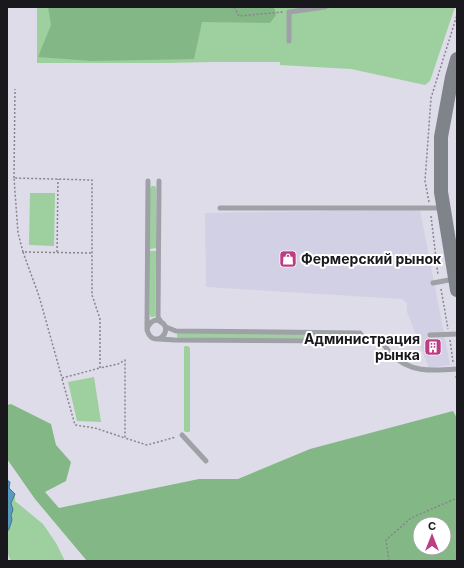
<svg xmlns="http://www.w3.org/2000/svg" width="464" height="568" font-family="Inter,sans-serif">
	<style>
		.built { fill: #d2d0e4 }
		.green { fill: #9ecf9f }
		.forest { fill: #83b785; fill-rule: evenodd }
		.water { fill: #589ac1; stroke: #457390 }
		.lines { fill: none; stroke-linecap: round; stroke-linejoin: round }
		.path { stroke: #86858e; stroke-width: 1.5; stroke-dasharray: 2 2; stroke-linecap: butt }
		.service { stroke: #9ea1a6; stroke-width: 5 }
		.secondary { stroke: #7e848a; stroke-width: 14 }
		.labels { text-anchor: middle; stroke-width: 4; stroke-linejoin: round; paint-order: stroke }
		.poi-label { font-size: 14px; font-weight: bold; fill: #19191d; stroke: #fff; text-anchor: start }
	</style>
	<rect width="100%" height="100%" fill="#dedce9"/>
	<polygon class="built" points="420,210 450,365 429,368 407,312 407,303 402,299 206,287 205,213"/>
	<g class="green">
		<polygon points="37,7 455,7 430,81 425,85 351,69 280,65 280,62 213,62 168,63 37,63"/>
		<polygon points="152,186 155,186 156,188 156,248 150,249 150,188"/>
		<polygon points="30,193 55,193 54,246 29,245"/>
		<polygon points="150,251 156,251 155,315 154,317 151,317 150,315"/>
		<polygon points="178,333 343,334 344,335 344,338 178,338 177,337 177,334"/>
		<polygon points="185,346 188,346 190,348 190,431 189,432 186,432 184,431 184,347"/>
		<polygon points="94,377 101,422 77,421 68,382"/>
		<polygon points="15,494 15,501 43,524 56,543 65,561 11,561 7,552 7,532 9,529 11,515 13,510 11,503"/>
	</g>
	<g class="forest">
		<polygon points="48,7 274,7 276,15 270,23 202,22 194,59 92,61 38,57 51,25"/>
		<path d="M11,404L51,424L56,445L71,462L66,481L45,492L59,508L199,479H238L310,449L453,411L457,418V561H87L35,499L7,459V405ZM420,524H444V548H420Z"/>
	</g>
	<polygon class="water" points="7,480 10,482 9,488 15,494 11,503 13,510 11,515 12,520 9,529 7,532"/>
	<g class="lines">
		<g class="path">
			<polyline points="234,7 239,16 283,12"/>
			<polyline points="14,178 15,89"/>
			<polyline points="429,202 425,181 431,98 457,15"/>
			<polyline points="431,216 438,275"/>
			<polyline points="23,252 18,233 14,178 92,180 92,295 100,319 100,368 118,364 125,360 125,438 147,445 176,437"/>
			<polyline points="57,252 58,179"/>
			<polyline points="91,253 23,252 39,296 62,378 100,368"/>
			<polyline points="441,289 448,329"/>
			<polyline points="450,340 453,362"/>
			<polyline points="456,376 457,382"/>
			<polyline points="62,379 75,425 95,428 125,438"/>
			<polyline points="389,561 386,540 411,518 457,498"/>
		</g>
		<g class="service">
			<polyline points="289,41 289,12 325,7"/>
			<polyline points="159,181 158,317 161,322"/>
			<polyline points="220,208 443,208"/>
			<polyline points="433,283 454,279"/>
			<path d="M147,330C148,324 154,317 161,322C175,330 154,351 147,330L148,181"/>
			<polyline points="430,335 457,334"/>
			<path d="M363,338L379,337C382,342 386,348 390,353C409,373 432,371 457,369"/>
			<polyline points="159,339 175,340 360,341 363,338 360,333 176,331 166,327"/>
			<polyline points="182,435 206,461"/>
		</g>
		<polyline class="secondary" points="457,59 452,77 441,137 441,192 457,290"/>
	</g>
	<defs>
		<symbol id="shop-square" viewBox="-11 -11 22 22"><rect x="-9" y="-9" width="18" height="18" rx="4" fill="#be3c84" stroke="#fff"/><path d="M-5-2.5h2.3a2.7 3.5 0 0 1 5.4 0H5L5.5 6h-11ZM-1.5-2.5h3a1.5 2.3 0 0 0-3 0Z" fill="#fff"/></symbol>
		<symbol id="building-square" viewBox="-11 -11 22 22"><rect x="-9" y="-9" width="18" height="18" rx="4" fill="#be3c84" stroke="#fff"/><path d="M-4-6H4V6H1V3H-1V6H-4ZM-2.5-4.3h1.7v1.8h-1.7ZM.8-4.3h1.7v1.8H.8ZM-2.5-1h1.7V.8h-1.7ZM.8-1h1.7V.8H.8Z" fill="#fff"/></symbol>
	</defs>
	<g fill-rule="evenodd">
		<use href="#shop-square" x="278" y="249" width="20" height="20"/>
		<use href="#building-square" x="423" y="337" width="20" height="20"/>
	</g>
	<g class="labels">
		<g class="poi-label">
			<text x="301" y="264">Фермерский рынок</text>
			<text x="420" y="344" text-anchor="end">Администрация<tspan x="420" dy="16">рынка</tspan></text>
		</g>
	</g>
	<rect width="464" height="568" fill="none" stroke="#19191d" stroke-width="16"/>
	<g transform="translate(432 536)"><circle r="19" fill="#ffffff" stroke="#a3a3a5"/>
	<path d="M0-3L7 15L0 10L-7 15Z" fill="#be3c84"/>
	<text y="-6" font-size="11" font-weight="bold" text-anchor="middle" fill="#19191d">С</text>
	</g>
</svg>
